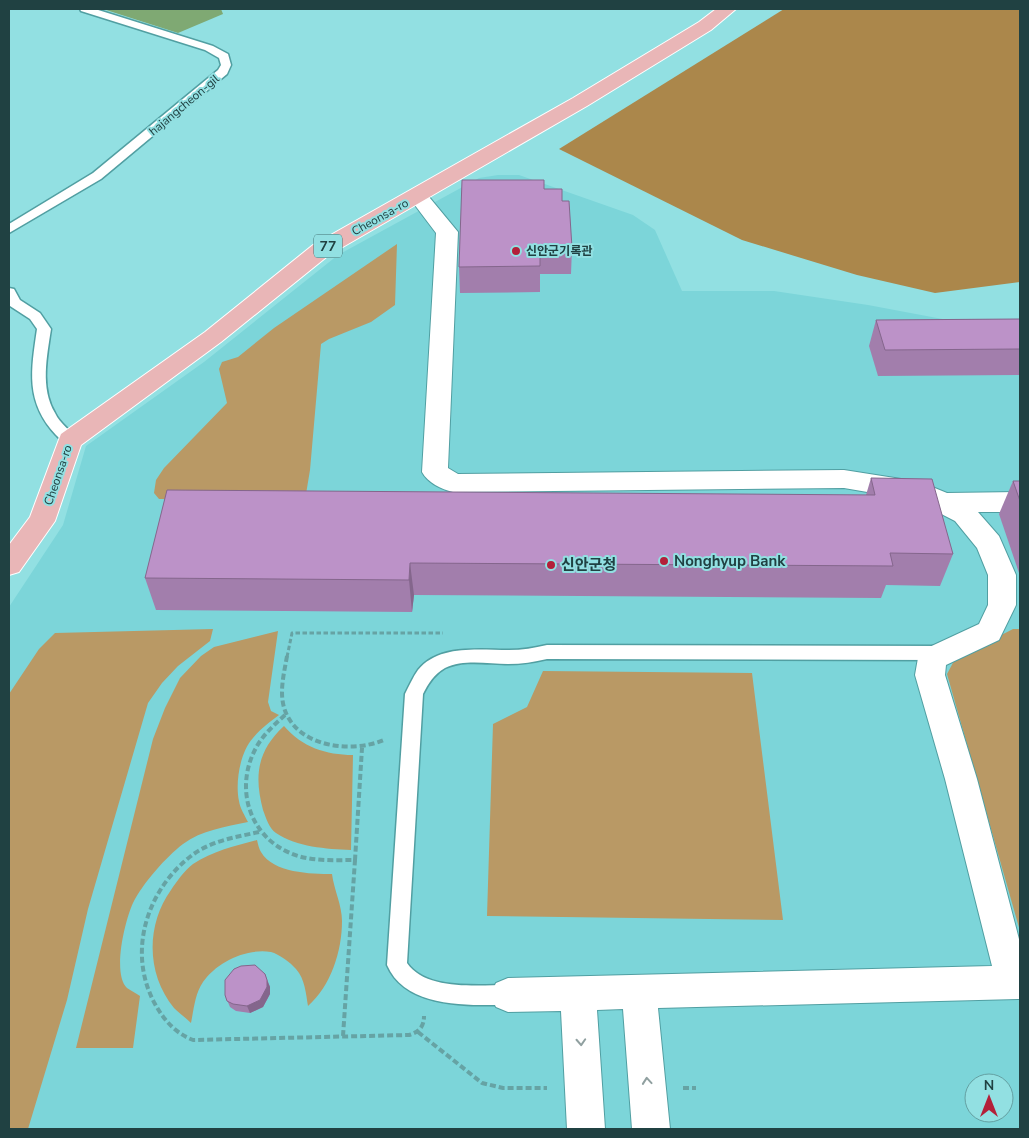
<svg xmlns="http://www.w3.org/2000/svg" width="1029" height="1138" font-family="'Nunito Sans','Noto Sans KR',sans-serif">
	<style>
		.built { fill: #7cd5d9; fill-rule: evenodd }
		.green { fill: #b99965 }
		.forest { fill: #ab874b }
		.water { fill: #7fa973 }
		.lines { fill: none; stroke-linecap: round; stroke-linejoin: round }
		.service-casing { stroke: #519fa2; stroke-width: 3 }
		.minor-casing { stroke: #519fa2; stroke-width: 2 }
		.primary-casing { stroke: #fff; stroke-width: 2 }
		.path-far1 { stroke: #66a3a4; stroke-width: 3; stroke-dasharray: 4.5 2.5; stroke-linecap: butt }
		.path { stroke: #66a3a4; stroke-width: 4; stroke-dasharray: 6 3; stroke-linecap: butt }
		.service { fill: #fff; fill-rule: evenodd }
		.minor { fill: #fff; fill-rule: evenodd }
		.primary { fill: #e9b6b7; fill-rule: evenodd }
		.wall { fill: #a27eac }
		.shaded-wall { fill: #84668c }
		.building { fill: #bc92c8; stroke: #84668c }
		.oneway { stroke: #90a0a0 }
		.poi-dot { fill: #b32039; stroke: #92e0e2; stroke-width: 2 }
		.labels { text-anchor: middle; stroke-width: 4; stroke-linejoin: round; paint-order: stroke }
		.far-street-label { font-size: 12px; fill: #204142; stroke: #92e0e2 }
		.far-poi-label { font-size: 12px; font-weight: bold; fill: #204142; stroke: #92e0e2; text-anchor: start }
		.shield { fill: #92e0e2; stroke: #427172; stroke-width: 1 }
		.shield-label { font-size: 14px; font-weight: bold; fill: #204142 }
		.poi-label { font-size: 15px; font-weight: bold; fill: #204142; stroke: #92e0e2; text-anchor: start }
	</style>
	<rect width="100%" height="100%" fill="#92e0e2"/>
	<path class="built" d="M498,175H519L633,215L655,230L682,291H774L868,305L953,321L1020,323V1129H9V607L63,525L86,446L204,362L338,255L479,178ZM974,1083H1004V1113H974Z"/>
	<g class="green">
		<polygon points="397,244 395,305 371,322 329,339 321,344 310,470 305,500 159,499 154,493 156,480 164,468 227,403 219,369 222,362 238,357 274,328"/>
		<polygon points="213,629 210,641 178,666 162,683 148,703 88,909 67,1000 28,1129 9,1129 9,694 39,649 55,633"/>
		<polygon points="1013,629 1020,629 1020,931 947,674 955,659"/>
		<path d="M278,631L268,702L271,711L279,715C270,722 260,729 253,738C240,752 235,783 239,801C240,808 245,816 248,822C225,827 202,830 183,844C166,857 143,883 133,903C125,920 112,974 127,988C131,991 136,993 140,996L133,1048H76L153,739L165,708L180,678L201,656L214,647Z"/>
		<polygon points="543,671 752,673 783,920 487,916 493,724 527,707"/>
		<path d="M284,726C302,747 326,755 353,755L351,850C326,849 297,847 276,833C269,828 266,818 263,810C254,776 257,751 284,726Z"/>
		<path d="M257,840C258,844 259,849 261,852C273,873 311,874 332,874C334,890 342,905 342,921C342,951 331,986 308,1006C306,994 305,979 296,969C291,963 279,954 271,952C246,948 217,962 203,982C195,994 194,1008 191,1023C186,1018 179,1013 174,1008C146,974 146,925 171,890C177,881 184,871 193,864C213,851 234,846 257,840Z"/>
	</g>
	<polygon class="forest" points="784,9 1020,9 1020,282 935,293 857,275 742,240 559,149"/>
	<polygon class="water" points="103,9 221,9 223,14 178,33"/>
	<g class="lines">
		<defs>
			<g id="service">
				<polygon points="80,9 95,9 213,46 228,54 231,65 227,74 101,179 9,233 9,224 93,173 218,70 221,65 219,58 205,50 81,11"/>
				<path d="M9,288L14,289L20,300L40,313L51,329C47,356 40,388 55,413C60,424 71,430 77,440L75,444C66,446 62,441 56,435C25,402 31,370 37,329L30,319L10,306Z"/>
				<path d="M547,645L940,646L946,648L949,653L946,658L940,660L547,659C534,662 522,664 508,664C488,664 464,659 445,668C434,674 428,684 423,694L407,963C426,991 478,985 508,985L515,988L518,995L515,1002L508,1005C468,1005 406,1009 387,965L405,694C409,686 413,677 418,670C439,644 479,650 509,650C522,650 534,648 547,645Z"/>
			</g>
			<path id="minor" d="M418,190L425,192L458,232L448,468L458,474L844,470L920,482L947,493L1020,492V512H978L999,536L1016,575V605L999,640L946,665L945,675L977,779L1020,943V999L658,1008L670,1129H632L623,1009L597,1010L605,1129H567L561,1011L508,1012L496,1007L490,995L496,983L508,978L992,966L945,779L915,675L918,658L923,650L979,624L988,605V575L977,548L955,521L914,500L844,488L453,492C441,489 428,483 422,472L436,233L408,196L411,192Z"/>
			<polygon id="primary" points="716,9 736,9 711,30 587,106 329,255 221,342 81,445 55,521 19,572 9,575 9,545 30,517 61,434 205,332 313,245 573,98 699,22"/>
		</defs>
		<use href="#service" class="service-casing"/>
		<use href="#minor" class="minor-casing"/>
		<use href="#primary" class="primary-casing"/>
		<polyline class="path-far1" points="287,657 292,633 443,633"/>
		<g class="path">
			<path d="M287,656C284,674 278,695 286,713C301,748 353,753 384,740"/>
			<path d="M285,715C275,724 264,734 257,746C234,786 248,835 290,853C310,862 334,860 355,860L362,748"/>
			<path d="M259,832C236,837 210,841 191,856C146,891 127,953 155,1004C164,1020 175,1033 193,1040L409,1035C419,1032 424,1027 424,1016"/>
			<polyline points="418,1032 482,1083 503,1088 547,1088"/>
			<polyline points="343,1036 355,860"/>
			<polyline points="683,1088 696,1088"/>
		</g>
		<use href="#service" class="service"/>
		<use href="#minor" class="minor"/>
		<use href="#primary" class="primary"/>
	</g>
	<g class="wall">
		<polygon points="562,201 572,248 571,274 540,274 540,292 460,293 459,267"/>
		<polygon points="1020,319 1020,375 878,376 869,346 876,320"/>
		<polygon points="871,478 953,554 940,586 886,585 881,598 414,595 412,612 156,610 145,578 866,495"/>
		<polygon points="1013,481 1020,481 1020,576 999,514"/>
		<polygon points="265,974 270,987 270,994 263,1007 250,1013 236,1011 230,1007 225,995"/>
	</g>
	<g class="shaded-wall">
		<polygon points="410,563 414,595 412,612 409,580"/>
		<polygon points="267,980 270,987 270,994 263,1007 250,1013 247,1006"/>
	</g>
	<g class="building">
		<polygon points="462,180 544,180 544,189 562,189 562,201 569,201 572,248 540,248 540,266 459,267"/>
		<polygon points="1020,319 1020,349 885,350 876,320"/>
		<polygon points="871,478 932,479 953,554 890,553 893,566 410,563 409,580 145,578 167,490 875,495"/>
		<polygon points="1013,481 1020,481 1020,501"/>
		<polygon points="255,965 265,974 267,980 267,987 260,1000 247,1006 233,1004 227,1001 225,995 225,980 234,969 241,966"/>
	</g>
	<defs><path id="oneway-chevron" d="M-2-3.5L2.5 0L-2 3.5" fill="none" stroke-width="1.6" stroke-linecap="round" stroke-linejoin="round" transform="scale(1.25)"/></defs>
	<g class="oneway">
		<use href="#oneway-chevron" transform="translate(581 1042) rotate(87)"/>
		<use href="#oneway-chevron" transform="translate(647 1081) rotate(-95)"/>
	</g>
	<g class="poi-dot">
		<circle cx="516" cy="251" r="5"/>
		<circle cx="664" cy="561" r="5"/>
		<circle cx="551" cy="565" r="5"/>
	</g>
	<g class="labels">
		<g class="far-street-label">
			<text transform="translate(184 105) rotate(-40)" y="4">hajangcheon-gil</text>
			<text transform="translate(380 217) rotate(-29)" y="4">Cheonsa-ro</text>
			<text transform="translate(58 475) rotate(-71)" y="4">Cheonsa-ro</text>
		</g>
		<g class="far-poi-label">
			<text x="526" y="255">신안군기록관</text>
		</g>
		<rect class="shield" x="314" y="234.5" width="28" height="23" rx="4"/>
		<g class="shield-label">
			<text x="328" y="251">77</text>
		</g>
		<g class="poi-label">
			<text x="674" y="566">Nonghyup Bank</text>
			<text x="561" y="570">신안군청</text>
		</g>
	</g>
	<rect width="1029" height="1138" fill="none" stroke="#204142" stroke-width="20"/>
	<g transform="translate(989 1098)"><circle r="24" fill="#92e0e2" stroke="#64a0a2"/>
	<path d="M0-4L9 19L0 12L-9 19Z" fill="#b32039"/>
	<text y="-8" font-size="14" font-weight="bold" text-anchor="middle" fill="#204142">N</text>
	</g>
</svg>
